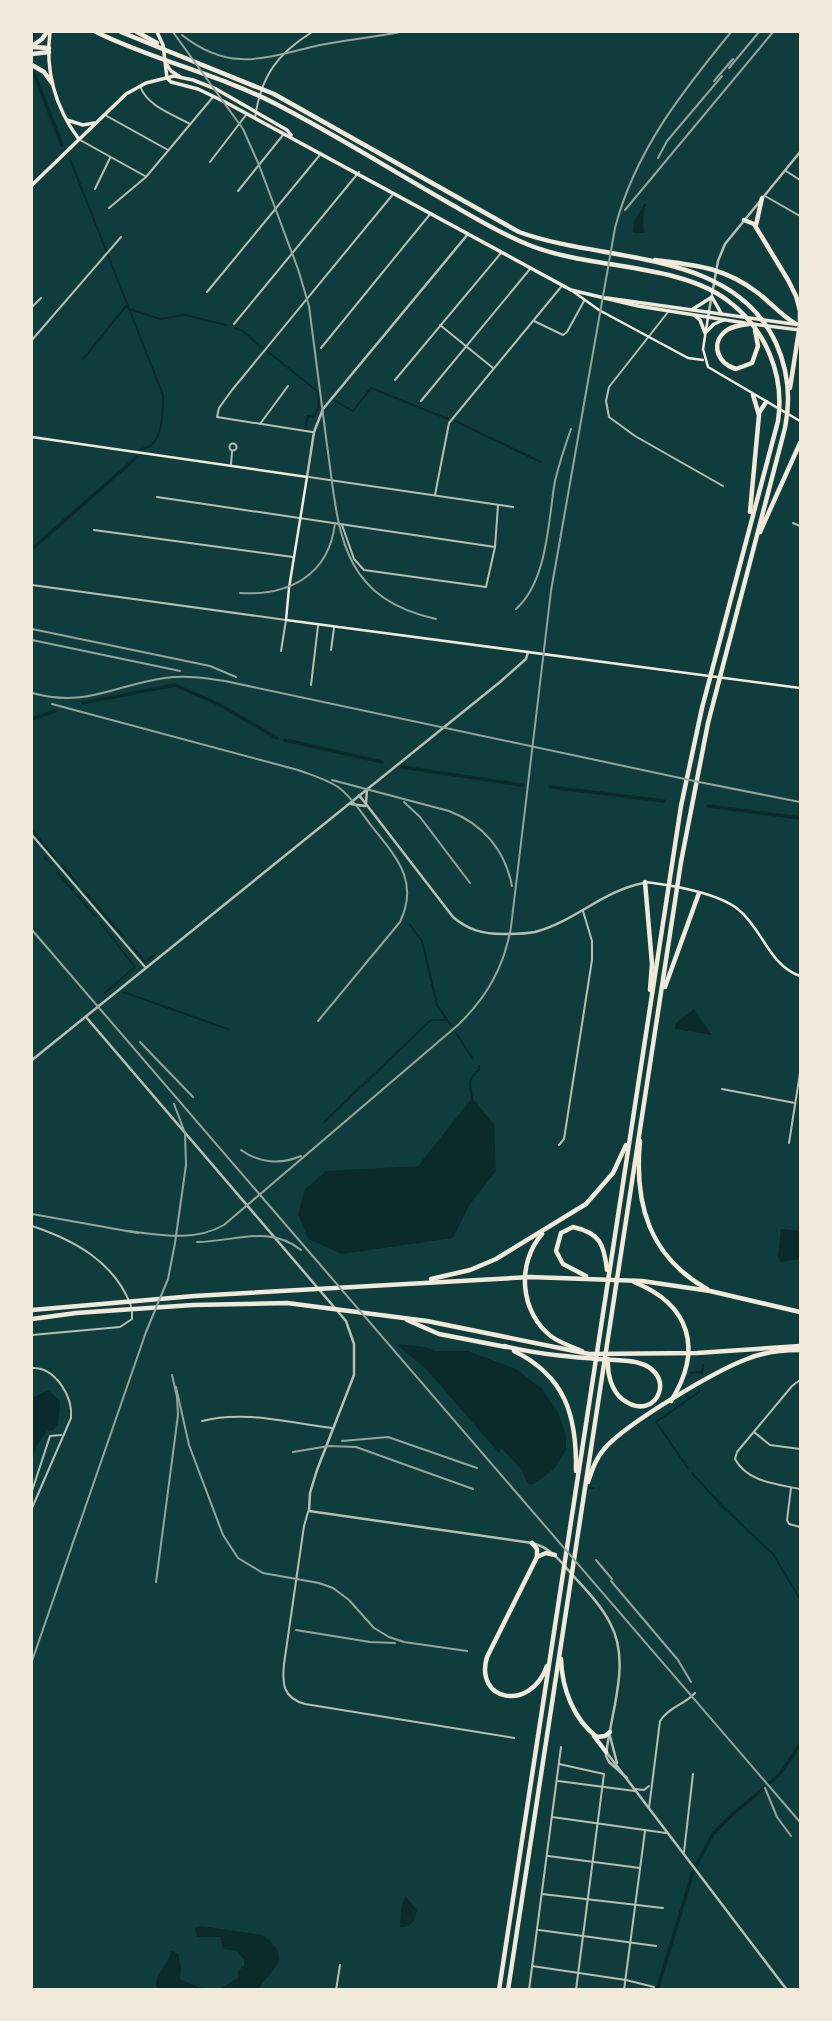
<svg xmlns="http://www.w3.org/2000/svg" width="832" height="2021" font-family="'DM Sans',sans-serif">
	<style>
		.water { fill: #0a2a2b }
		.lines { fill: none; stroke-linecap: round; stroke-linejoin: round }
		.stream { stroke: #0a2a2b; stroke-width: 2 }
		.canal { stroke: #0a2a2b; stroke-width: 3.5 }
		.minor { stroke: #b8beb3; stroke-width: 2 }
		.tertiary { stroke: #b8beb3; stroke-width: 2.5 }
		.secondary { stroke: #f1e9da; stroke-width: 2.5 }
		.primary { stroke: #f1e9da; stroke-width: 3.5 }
		.trunk { stroke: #f1e9da; stroke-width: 4.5 }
		.motorway { stroke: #f1e9da; stroke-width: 4.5 }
		.rail { stroke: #97a49c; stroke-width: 2 }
	</style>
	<rect width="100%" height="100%" fill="#0f3d3e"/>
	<g class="water">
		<polygon points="644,204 646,204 643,219 644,233 633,233 634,222"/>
		<polygon points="694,1009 712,1035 675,1029 676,1023"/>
		<polygon points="472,1098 494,1124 496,1171 470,1204 453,1238 342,1254 308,1239 298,1214 305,1189 326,1171 418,1166"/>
		<polygon points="781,1229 800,1231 800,1259 780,1262 778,1257"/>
		<polygon points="396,1344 426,1347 435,1351 468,1351 516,1369 542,1389 558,1412 566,1435 566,1450 554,1469 534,1484 528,1484 521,1469 501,1448 499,1453 426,1369"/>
		<polygon points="48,1390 60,1401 58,1425 53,1430 47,1431 36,1447 32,1461 32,1398"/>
		<path d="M405,1896L417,1910C414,1921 413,1927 400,1927L401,1910Z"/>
		<path d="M201,1926L262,1935L270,1941L277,1949L279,1958L277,1965L258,1989H160L156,1986C156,1971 170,1965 171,1950L178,1954L181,1968L180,1979C189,1984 207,1991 218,1989C224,1988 232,1981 238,1978V1971L244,1966V1960L237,1951L223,1949L220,1937H197L195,1928Z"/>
	</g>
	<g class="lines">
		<g class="stream">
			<path d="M70,159L163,395C163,409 164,435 150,446C147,448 143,448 140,450"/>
			<polyline points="129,309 160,319 185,315 226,325"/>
			<polyline points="235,328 243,331 262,348"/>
			<polyline points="268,352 316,390"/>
			<polyline points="83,359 126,306"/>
			<polyline points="335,401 353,411 371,388 448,419"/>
			<polyline points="455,421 541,462"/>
			<polyline points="305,428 308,416 313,417 319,407 318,391"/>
			<polyline points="32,830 56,859"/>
			<polyline points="44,857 51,864"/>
			<polyline points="62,865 77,883"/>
			<polyline points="57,872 95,916"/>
			<polyline points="83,890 124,937"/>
			<polyline points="100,922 135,967 105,993"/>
			<polyline points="410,925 422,941 437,1005 447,1020"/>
			<polyline points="131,945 145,962 156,953"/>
			<polyline points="123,992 228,1029"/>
			<polyline points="456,1033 472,1058"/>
			<path d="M472,1098C470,1085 467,1079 479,1070V1066"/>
			<polyline points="324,1122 431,1020 447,1020 451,1025"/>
			<polyline points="690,1373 702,1372"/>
			<polyline points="702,1373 703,1365"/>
			<polyline points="685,1394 688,1397"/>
			<polyline points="688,1468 656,1422 699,1392 699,1390"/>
			<polyline points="692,1473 722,1506 773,1554 800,1599"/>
			<polyline points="590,1488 594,1488"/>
		</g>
		<g class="canal">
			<polyline points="32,40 34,32"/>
			<polyline points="32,68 62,145"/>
			<polyline points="32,549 137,457"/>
			<polyline points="83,703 175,685 218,704 277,738"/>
			<polyline points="32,719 55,711"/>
			<polyline points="285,740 382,762"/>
			<polyline points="402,767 522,785"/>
			<polyline points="550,787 664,801"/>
			<polyline points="708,806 800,818"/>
			<polyline points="769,1783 779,1775 800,1745"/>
			<polyline points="697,1864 713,1834 735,1812 763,1789"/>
			<polyline points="657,1990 693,1872"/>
		</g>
		<g class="minor">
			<path d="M140,86C147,106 172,114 190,124"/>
			<polyline points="105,115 168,150"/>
			<path d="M255,118C261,76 277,54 312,32"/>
			<polyline points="80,140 145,176"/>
			<polyline points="210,162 246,115"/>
			<polyline points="786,171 800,180"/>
			<polyline points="95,189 110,158"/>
			<polyline points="238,191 283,135"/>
			<polyline points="765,196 800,216"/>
			<polyline points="109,208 146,177 213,97"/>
			<polyline points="207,292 319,156"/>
			<polyline points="32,307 41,298"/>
			<polyline points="668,312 609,387 606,401 609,417 635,436 723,486"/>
			<polyline points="534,321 563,335 567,332 584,301"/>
			<polyline points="234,324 359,172"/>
			<polyline points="440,325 493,368"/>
			<polyline points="32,340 121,237"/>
			<polyline points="321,348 431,213"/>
			<polyline points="395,380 501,253"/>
			<polyline points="421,401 530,269"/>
			<polyline points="260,424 288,386"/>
			<polyline points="312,432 217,417 219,408 232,390 394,193"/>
			<circle cx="233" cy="447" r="3.5"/>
			<polyline points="231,464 232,452"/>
			<polyline points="309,477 513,507"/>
			<polyline points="435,495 449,423 561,287"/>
			<polyline points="157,497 495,547"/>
			<polyline points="793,523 800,526"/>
			<polyline points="342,525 354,559 364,570 486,587 495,547 498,505"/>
			<polyline points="94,530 293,557"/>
			<polyline points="32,585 286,620 281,651"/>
			<polyline points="331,650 334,628"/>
			<polyline points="311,685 318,626"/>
			<polyline points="32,835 145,967"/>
			<polyline points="722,1089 795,1103"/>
			<polyline points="789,1143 800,1073"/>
			<polyline points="559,1145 564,1139 592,960 592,941 583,911"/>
			<path d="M32,1226C74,1240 115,1262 131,1306"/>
			<polyline points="32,1335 120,1327 132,1319 132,1312"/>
			<path d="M32,1368C55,1367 73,1396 71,1418L32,1508"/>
			<path d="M800,1380L792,1386L737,1452L735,1459C747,1482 777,1484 800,1489"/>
			<path d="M202,1421C244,1410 290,1423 332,1428"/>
			<polyline points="754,1432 770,1445 800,1449"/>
			<polyline points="791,1488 787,1520 789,1524 800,1527"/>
			<polyline points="32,1491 50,1436 61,1435"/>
			<path d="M308,1512L304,1526L284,1664C282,1684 283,1698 305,1704L514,1738"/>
			<polyline points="559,1764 604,1774 576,1990"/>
			<polyline points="558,1781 635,1791"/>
			<polyline points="635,1789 644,1790 649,1786"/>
			<path d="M649,1808L660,1721C669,1707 684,1705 695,1693"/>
			<polyline points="552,1817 666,1833"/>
			<polyline points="684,1852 693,1774"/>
			<polyline points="548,1856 640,1868"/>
			<polyline points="542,1894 663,1908"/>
			<polyline points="539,1930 656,1946"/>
			<polyline points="532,1966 626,1980 654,1987"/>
			<polyline points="336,1990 340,1965"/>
			<polyline points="529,1990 561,1747"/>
			<polyline points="624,1990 645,1831"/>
		</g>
		<g class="tertiary">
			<polyline points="709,311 718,261 725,244 800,152"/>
			<polyline points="307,477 314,432 323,409 468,234"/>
			<path d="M359,795L453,917C468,930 483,934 503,934C514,934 525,934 535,932C574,922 604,890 644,883"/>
			<polyline points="366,803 367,789"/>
			<polyline points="351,804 365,806"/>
			<path d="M86,1017L346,1321L354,1344V1375L317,1470L310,1493L309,1511L532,1543C553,1548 563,1565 577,1580C589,1593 602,1607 610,1623C632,1663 610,1713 606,1756L609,1762L627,1778"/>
			<polyline points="32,1060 500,682 526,659 528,652"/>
			<polyline points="610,1736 617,1763"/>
			<polyline points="607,1753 787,1990"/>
		</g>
		<g class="secondary">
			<polyline points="571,290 599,310 688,358 703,360"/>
			<polyline points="709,311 703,349 708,367 800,421"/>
			<polyline points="32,437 307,477 289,588 286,620 800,688"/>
			<path d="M645,882C671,885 719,893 739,910C763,930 769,965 800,976"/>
		</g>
		<g class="primary">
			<path d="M50,32C45,70 55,107 78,138"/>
			<polyline points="157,32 163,45 167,78"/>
			<polyline points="167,65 171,71 179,76"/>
			<polyline points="167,78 171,82 198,89 225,102 571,290 638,306 745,323"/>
			<polyline points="67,120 83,125 94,123"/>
			<polyline points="32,185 126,94 146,83 174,76 193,80 216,89 287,130 291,135"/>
			<polyline points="607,298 793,324"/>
			<polyline points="693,309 712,297 721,313"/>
			<polyline points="695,316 700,320 705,333 714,324 724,320"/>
			<polyline points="753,324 800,330"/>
		</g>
		<g class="trunk">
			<polyline points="32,54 49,52"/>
			<polyline points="32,65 44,72 52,83"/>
		</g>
		<g class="motorway">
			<path d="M96,32C153,60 217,74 274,103C333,133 391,170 449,203C475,218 501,234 529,245C588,269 678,263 727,300C765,328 785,374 778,421L702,708L681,806L499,1990"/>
			<path d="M121,32L274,94L519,232C604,263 732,248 776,343C788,370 791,399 785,428L708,723L681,862L508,1990"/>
			<polyline points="137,32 157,43"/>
			<polyline points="32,46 42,39 47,32"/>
			<polyline points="32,47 49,48"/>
			<polyline points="744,220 754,224 788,280 796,296 800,311 800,324 790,388"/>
			<polyline points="756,225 762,198"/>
			<path d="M655,260C695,265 724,267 758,293C771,303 782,316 796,324"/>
			<path d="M749,324C741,325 733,326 727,330C709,343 718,364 736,369L752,363L758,346L755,330"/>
			<polyline points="759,413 766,402"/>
			<polyline points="750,512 759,415 753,395"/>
			<polyline points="760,532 800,443"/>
			<polyline points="645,882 652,964 650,990"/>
			<polyline points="665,987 699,893"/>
			<path d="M640,1141C634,1204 649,1256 707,1289"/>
			<path d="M542,1234C516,1264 520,1313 552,1337C561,1343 572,1347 582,1351"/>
			<path d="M586,1276L563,1264L556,1251L561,1233L573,1227C600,1233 604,1244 607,1270"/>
			<polyline points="431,1279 470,1270 496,1259 586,1204 613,1173 626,1145"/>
			<path d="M634,1282C691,1305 703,1350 671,1401"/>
			<polyline points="32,1310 194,1296 530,1277 642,1281 710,1291 800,1312"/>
			<polyline points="32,1319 76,1313 193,1305 287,1303 427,1321 589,1354 697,1353 800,1346"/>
			<polyline points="407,1320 439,1334 506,1347"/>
			<path d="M504,1346C545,1356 586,1358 628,1361C683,1366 658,1427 622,1399C611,1390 607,1373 608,1359"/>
			<path d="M514,1351C565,1376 577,1415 576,1471"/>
			<path d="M588,1482C592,1470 596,1458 605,1448C627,1423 715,1371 747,1359C764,1352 782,1350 800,1350"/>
			<path d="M532,1543L537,1549V1557L487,1657C474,1701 530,1713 547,1666"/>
			<polyline points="537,1557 546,1553 555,1555"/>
			<path d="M561,1659C562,1688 573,1719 597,1737L605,1736L610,1732"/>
			<polyline points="594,1736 606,1752"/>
		</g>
		<g class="rail">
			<path d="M173,32L243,129L259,165L298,269L309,306C315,353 321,399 327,445C339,528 337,597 436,619"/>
			<path d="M182,35C231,74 267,57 320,45C347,40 374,37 400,32"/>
			<polyline points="729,68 759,32"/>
			<polyline points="714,81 733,59"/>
			<polyline points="658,158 667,141 722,76"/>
			<polyline points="625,210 773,32"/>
			<path d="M240,593C288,596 329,576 335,523"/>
			<path d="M516,609C548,580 548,521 555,481C559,464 565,446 571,429"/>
			<polyline points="32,629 210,666 236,677"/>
			<polyline points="32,640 180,671"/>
			<path d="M32,693C87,708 114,685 165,678C185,675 205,678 225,681L699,782L800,802"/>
			<path d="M52,704L298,770C311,775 326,779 338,787C351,796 361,812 370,824C395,856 420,880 400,922L318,1021"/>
			<path d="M332,780L449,811C483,824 505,850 512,886"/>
			<polyline points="404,802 420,817 470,883"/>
			<polyline points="32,930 800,1822"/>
			<polyline points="140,1042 193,1097"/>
			<path d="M241,1150C259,1163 281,1165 301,1156"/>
			<polyline points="32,1214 138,1233"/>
			<path d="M128,1231C161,1235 194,1242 224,1225L458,1025C487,997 504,967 511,927L551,591L615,228C635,151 682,92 731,32"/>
			<path d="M197,1242C234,1242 269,1224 301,1250"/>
			<polyline points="176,1387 189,1445 223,1535 238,1558 263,1573 319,1583 333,1588 349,1600 374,1628 389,1637 404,1642 467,1651"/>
			<polyline points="342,1441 388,1437 477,1468"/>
			<polyline points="293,1452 329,1446 356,1447 473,1489"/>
			<polyline points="596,1560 612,1579"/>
			<polyline points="611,1581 678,1660 691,1682"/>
			<polyline points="156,1582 178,1415 177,1397 172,1375"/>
			<polyline points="296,1630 370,1642 395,1643"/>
			<polyline points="32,1661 146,1332 168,1279 175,1243 186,1165 185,1133 174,1104"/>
			<polyline points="765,1788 777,1817 791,1836"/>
		</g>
	</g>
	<rect width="832" height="2021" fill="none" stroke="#f1e9da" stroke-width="66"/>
</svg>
